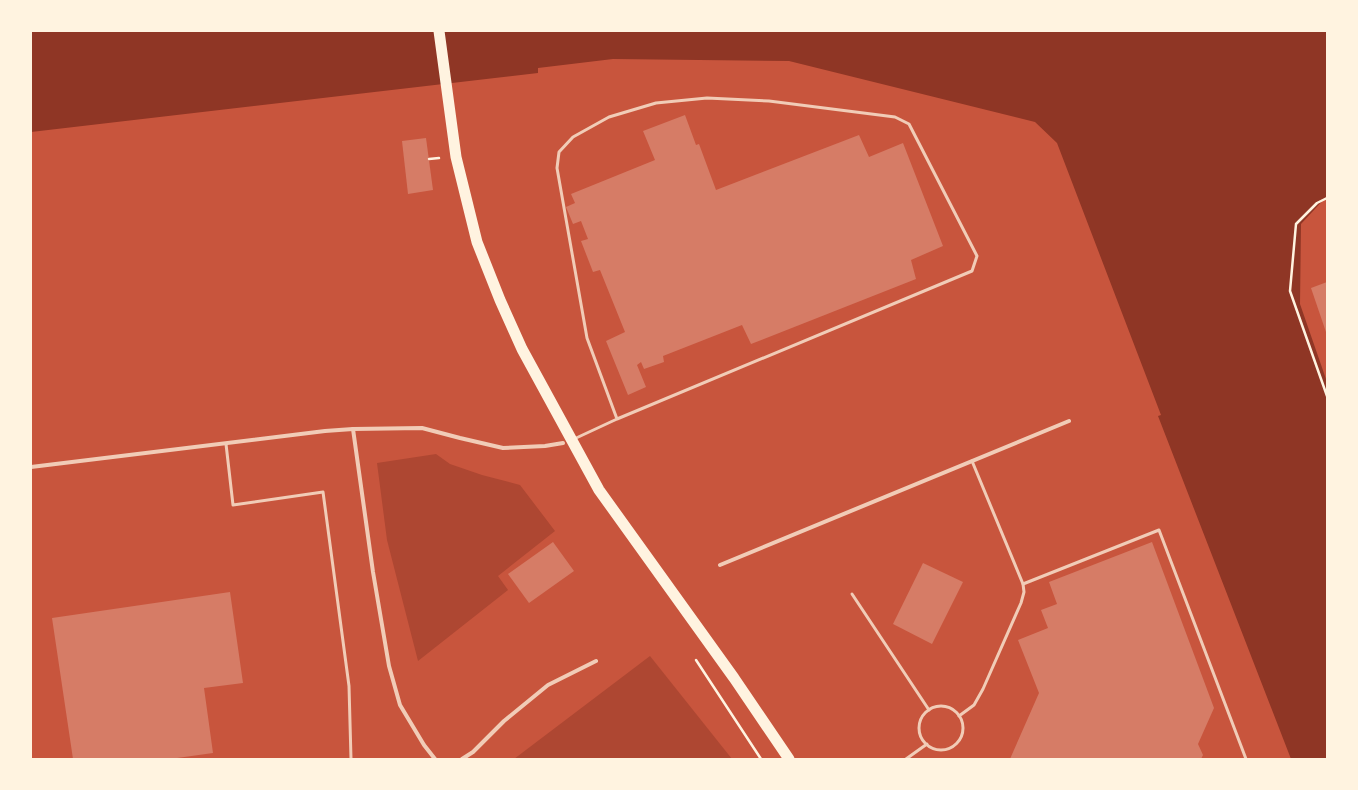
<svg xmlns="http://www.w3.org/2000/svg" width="1358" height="790" font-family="'Varela Round',sans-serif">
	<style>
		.green { fill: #ae4732 }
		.water { fill: #8f3625 }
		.building { fill: #d67c66 }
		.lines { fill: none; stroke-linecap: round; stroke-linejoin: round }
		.path { stroke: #fff3e0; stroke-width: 2.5 }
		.service { stroke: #f1ccb7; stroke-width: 3 }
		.minor { stroke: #f1ccb7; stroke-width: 4 }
		.trunk { stroke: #fff3e0; stroke-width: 11 }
	</style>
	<rect width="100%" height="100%" fill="#c8553d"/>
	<g class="green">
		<polygon points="436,454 450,464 482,475 520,485 555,531 498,576 508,590 418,661 387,540 377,463"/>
		<polygon points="650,656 732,759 514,759"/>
	</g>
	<polygon class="water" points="31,31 1327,31 1327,196 1301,224 1300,304 1327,382 1327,759 1291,759 1158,416 1161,415 1057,143 1035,122 789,61 613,59 538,68 538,73 31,132"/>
	<g class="building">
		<polygon points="685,115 696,145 699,144 716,190 859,135 869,157 903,143 943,246 911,260 916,279 751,344 742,325 663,356 664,362 644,369 641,362 637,365 646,387 628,395 606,341 625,332 600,270 593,272 581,241 588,239 581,221 573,224 566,207 575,203 571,194 655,160 643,131"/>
		<polygon points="426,138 433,190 408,194 402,141"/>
		<polygon points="1327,282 1327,335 1311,288"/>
		<polygon points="553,542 574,571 529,603 508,574"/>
		<polygon points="1152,542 1214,708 1198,744 1203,755 1201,759 1010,759 1039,693 1018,640 1048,628 1041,610 1057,604 1049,582"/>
		<polygon points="923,563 963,582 932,644 893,624"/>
		<polygon points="230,592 243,683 204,688 213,753 170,759 73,759 52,618"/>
	</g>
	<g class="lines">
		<g class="path">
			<polyline points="429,159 439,158"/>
			<polyline points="1327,198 1317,203 1296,224 1290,291 1327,396"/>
			<polyline points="696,660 761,759"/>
		</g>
		<g class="service">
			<polyline points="574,439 617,419 972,271 977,256 909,124 895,117 769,101 707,98 656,103 609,117 573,137 559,152 557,168 587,338 617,419"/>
			<polyline points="226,444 233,505 323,492 349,686 351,759"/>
			<polyline points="1023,584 1159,530 1246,759"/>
			<polyline points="852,594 929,710"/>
			<circle cx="941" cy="728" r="22"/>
			<polyline points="959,716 974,705 983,689 1021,603 1024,592 1023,584 972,461"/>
			<polyline points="906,759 927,744"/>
		</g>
		<g class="minor">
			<polyline points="353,429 373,572 389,666 400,705 424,745 435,759"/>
			<polyline points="31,467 325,431 353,429 422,428 460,438 503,448 545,446 563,443"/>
			<polyline points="720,565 1069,421"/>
			<polyline points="462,759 473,752 504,721 548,685 596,661"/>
		</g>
		<polyline class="trunk" points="439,31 456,157 477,242 500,300 522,349 599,490 734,678 789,759"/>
	</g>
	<rect width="1358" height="790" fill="none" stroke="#fff3e0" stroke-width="64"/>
</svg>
